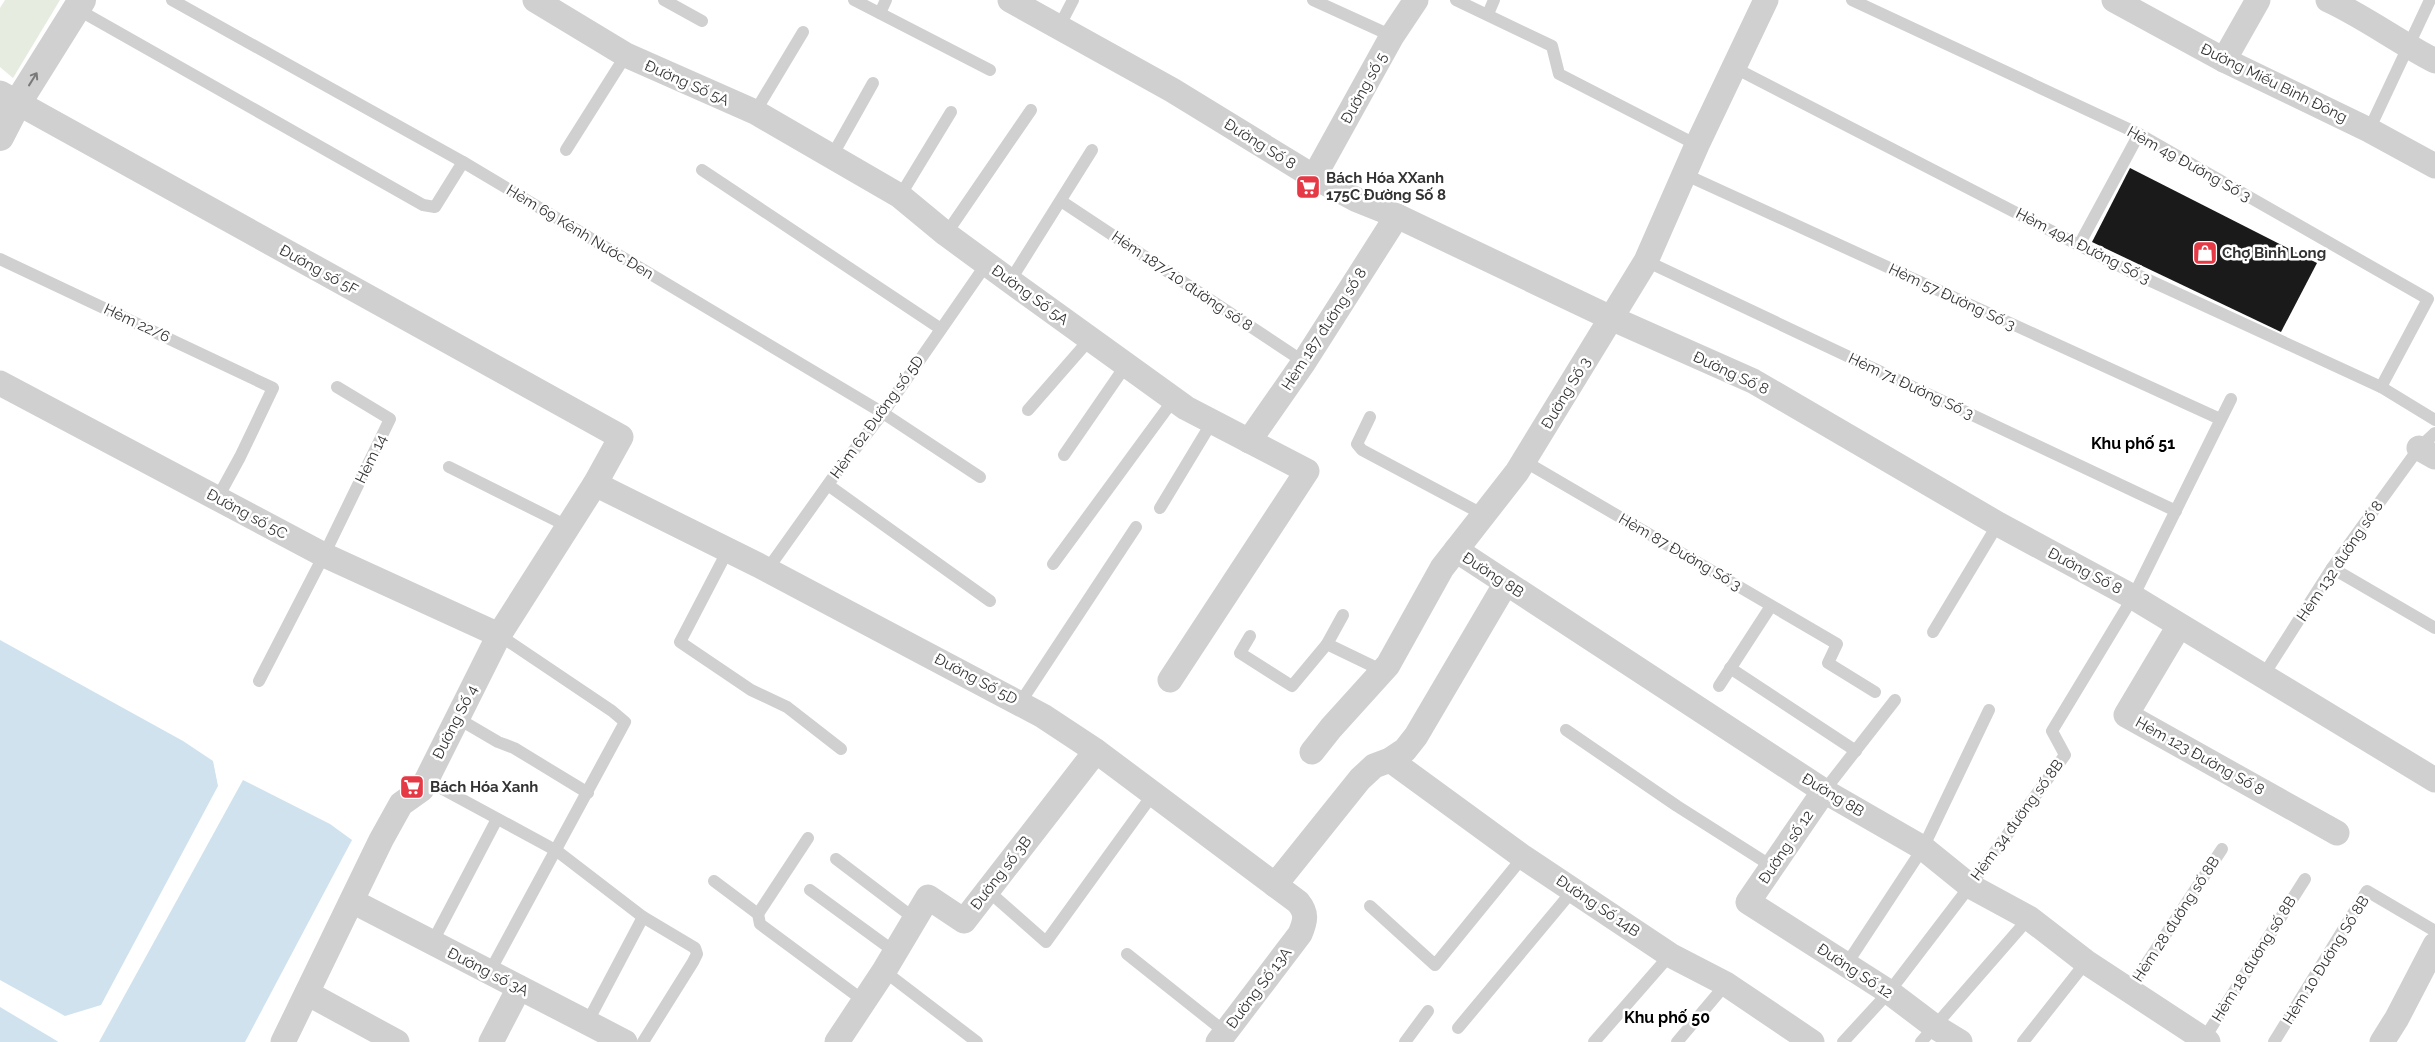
<svg xmlns="http://www.w3.org/2000/svg" width="2435" height="1042" font-family="Raleway,sans-serif">
	<style>
		.green { fill: #e6ecdf }
		.water { fill: #cfe2ee }
		.building { fill: #1a1a1a }
		.lines { fill: none; stroke-linecap: round; stroke-linejoin: round }
		.service { stroke: #d0d0d0; stroke-width: 12 }
		.minor { stroke: #d0d0d0; stroke-width: 25 }
		.tertiary { stroke: #d0d0d0; stroke-width: 28 }
		.oneway { stroke: #7a7a7a }
		.labels { text-anchor: middle; stroke-width: 5; stroke-linejoin: round; paint-order: stroke }
		.street-label { font-size: 15px; fill: #333; stroke: #fff }
		.poi-label { font-size: 15px; font-weight: bold; fill: #333; stroke: #fff; text-anchor: start }
		.neighbourhood-label { font-size: 16px; font-weight: bold; fill: #000; stroke: #fff }
	</style>
	<rect width="100%" height="100%" fill="#fff"/>
	<polygon class="green" points="5,0 60,0 13,78 0,67 0,8"/>
	<g class="water">
		<polygon points="0,640 183,741 213,761 218,786 101,1005 65,1016 0,980"/>
		<polygon points="243,780 330,824 352,840 245,1042 99,1042"/>
		<polygon points="0,1007 57,1041 58,1042 0,1042"/>
	</g>
	<polygon class="building" points="2130,168 2317,263 2281,332 2092,242"/>
	<g class="lines">
		<g class="service">
			<polyline points="172,0 463,162 883,413 980,477"/>
			<polyline points="664,0 702,21"/>
			<polyline points="854,0 990,70"/>
			<polyline points="1313,0 1392,36"/>
			<polyline points="1456,0 1552,46 1559,74 1697,145"/>
			<polyline points="1852,0 2139,134 2428,299 2381,387"/>
			<polyline points="77,9 423,205 435,207 463,162"/>
			<polyline points="880,13 886,0"/>
			<polyline points="1488,14 1494,0"/>
			<polyline points="1059,27 1073,0"/>
			<polyline points="1733,67 2129,271 2381,387 2435,420"/>
			<polyline points="755,112 803,32"/>
			<polyline points="2369,130 2430,0"/>
			<polyline points="566,150 626,55"/>
			<polyline points="832,156 873,83"/>
			<polyline points="702,170 941,329"/>
			<polyline points="1684,174 2220,419"/>
			<polyline points="900,196 951,112"/>
			<polyline points="1061,201 1304,362"/>
			<polyline points="946,234 1031,110"/>
			<polyline points="2079,245 2139,134"/>
			<polyline points="0,259 273,388 240,457 217,499"/>
			<polyline points="1646,261 2176,511"/>
			<polyline points="1010,281 1092,150"/>
			<polyline points="1028,410 1090,339"/>
			<polyline points="1370,417 1357,444 1362,450 1484,515"/>
			<polyline points="1064,455 1126,365"/>
			<polyline points="1524,461 1837,644 1828,663 1875,692"/>
			<polyline points="449,467 567,526"/>
			<polyline points="828,485 990,601"/>
			<polyline points="1160,508 1212,422"/>
			<polyline points="728,550 680,642 751,690 787,707 841,749"/>
			<polyline points="1053,564 1174,399"/>
			<polyline points="2332,568 2435,628"/>
			<polyline points="767,570 834,476 883,413 987,263"/>
			<polyline points="1933,632 1998,524"/>
			<polyline points="1250,636 1240,653 1292,686 1327,644 1383,671"/>
			<polyline points="1327,644 1343,615"/>
			<polyline points="1730,668 1856,751"/>
			<polyline points="2263,676 2332,568 2419,448 2435,433"/>
			<polyline points="259,681 324,555 390,419 337,387"/>
			<polyline points="1719,686 1771,606"/>
			<polyline points="1020,703 1136,527"/>
			<polyline points="457,718 498,742 514,748 588,793"/>
			<polyline points="1566,730 1677,806 1773,867"/>
			<polyline points="426,780 557,851 643,917 695,948 697,954 693,962 643,1042"/>
			<polyline points="1824,791 1895,700"/>
			<polyline points="836,859 915,919"/>
			<polyline points="714,881 758,914 760,924 864,1001"/>
			<polyline points="810,890 895,952"/>
			<polyline points="987,890 1046,942 1153,794"/>
			<polyline points="1370,906 1435,965 1523,857"/>
			<polyline points="758,914 808,838"/>
			<polyline points="432,943 497,819"/>
			<polyline points="1127,954 1225,1032"/>
			<polyline points="1846,965 1923,848 1989,710"/>
			<polyline points="884,971 977,1042"/>
			<polyline points="489,973 625,722 612,711 499,635"/>
			<polyline points="2129,990 2222,849"/>
			<polyline points="587,1023 643,917"/>
			<polyline points="1458,1028 1574,889"/>
			<polyline points="2204,1039 2305,879"/>
			<polyline points="1405,1042 1428,1011"/>
			<polyline points="1594,1042 1670,955"/>
			<polyline points="1677,1042 1726,984"/>
			<polyline points="1843,1042 1889,992 1970,886 2065,755 2052,731 2133,597 2231,399"/>
			<polyline points="1921,1042 2029,918"/>
			<polyline points="2023,1042 2086,962"/>
			<polyline points="2274,1042 2367,891 2435,931"/>
		</g>
		<g class="minor">
			<polyline points="535,0 626,55 755,112 900,196 946,234 1010,281 1186,408 1307,471 1170,680"/>
			<polyline points="1010,0 1172,90 1314,177 1357,200 1397,216 1611,318 1753,381 1998,524 2133,597 2435,780"/>
			<polyline points="2114,0 2224,60 2369,130 2435,166"/>
			<path d="M2328,0C2365,17 2398,42 2435,61"/>
			<polyline points="2224,60 2258,0"/>
			<polyline points="0,93 621,437 595,484 499,635 422,789 401,804 381,840 283,1042"/>
			<polyline points="1314,177 1392,36 1416,0"/>
			<polyline points="0,383 324,555 499,635"/>
			<polyline points="1249,441 1304,362 1397,216"/>
			<polyline points="2419,448 2435,457"/>
			<path d="M595,484L758,565L1043,716L1096,751L1298,902C1307,913 1306,920 1300,934L1218,1042"/>
			<polyline points="1456,550 1824,791 1923,848 1970,886 2029,918 2086,962 2208,1042"/>
			<polyline points="2179,626 2126,715 2337,833"/>
			<polyline points="1312,752 1331,728 1388,665 1442,568 1517,472 1646,261 1697,145 1766,0"/>
			<polyline points="1390,760 1523,857 1670,955 1726,984 1812,1042"/>
			<polyline points="1824,791 1748,902 1889,992 1934,1026 1960,1042"/>
			<polyline points="1275,885 1360,779 1374,766 1390,760 1405,750 1416,736 1506,583"/>
			<polyline points="352,901 625,1042"/>
			<polyline points="307,993 397,1042"/>
			<polyline points="491,1042 519,988"/>
			<polyline points="837,1042 884,971 928,897 964,921 1096,751"/>
			<polyline points="2382,1042 2397,1018 2435,945"/>
		</g>
		<polyline class="tertiary" points="0,137 17,104 82,0"/>
	</g>
	<defs><path id="oneway-shaft" d="M-6 0H5M1.5-3L5.5 0L1.5 3" fill="none" stroke-width="1.6" stroke-linecap="round" stroke-linejoin="round" transform="scale(1.25)"/></defs>
	<use class="oneway" href="#oneway-shaft" transform="translate(33 79) rotate(-58)"/>
	<defs>
		<symbol id="supermarket-square" viewBox="-11 -11 22 22"><rect x="-9" y="-9" width="18" height="18" rx="4" fill="#e63946" stroke="#fff"/><path d="M-6-5.5h2.5l.6 2H6L4.5 2H-2.5L-4.4-4H-6ZM-1.5 3.2a1.3 1.3 0 1 0 .1 0ZM3 3.2a1.3 1.3 0 1 0 .1 0Z" fill="#fff"/></symbol>
		<symbol id="shop-square" viewBox="-11 -11 22 22"><rect x="-9" y="-9" width="18" height="18" rx="4" fill="#e63946" stroke="#fff"/><path d="M-5-2.5h2.3a2.7 3.5 0 0 1 5.4 0H5L5.5 6h-11ZM-1.5-2.5h3a1.5 2.3 0 0 0-3 0Z" fill="#fff"/></symbol>
	</defs>
	<g fill-rule="evenodd">
		<use href="#supermarket-square" x="1294" y="173" width="28" height="28"/>
		<use href="#shop-square" x="2191" y="239" width="28" height="28"/>
		<use href="#supermarket-square" x="398" y="773" width="28" height="28"/>
	</g>
	<g class="labels">
		<g class="street-label">
			<text transform="translate(687 83) rotate(24)" y="5">Đường Số 5A</text>
			<text transform="translate(2274 83) rotate(26)" y="5">Đường Miếu Bình Đông</text>
			<text transform="translate(1364 88) rotate(-61)" y="5">Đường số 5</text>
			<text transform="translate(1260 144) rotate(32)" y="5">Đường Số 8</text>
			<text transform="translate(2189 164) rotate(29)" y="5">Hẻm 49 Đường Số 3</text>
			<text transform="translate(580 232) rotate(31)" y="5">Hẻm 69 Kênh Nước Đen</text>
			<text transform="translate(2083 246) rotate(27)" y="5">Hẻm 49A Đường Số 3</text>
			<text transform="translate(319 270) rotate(29)" y="5">Đường số 5F</text>
			<text transform="translate(1182 281) rotate(34)" y="5">Hẻm 187/10 đường số 8</text>
			<text transform="translate(1030 295) rotate(36)" y="5">Đường Số 5A</text>
			<text transform="translate(1952 297) rotate(25)" y="5">Hẻm 57 Đường Số 3</text>
			<text transform="translate(137 323) rotate(25)" y="5">Hẻm 22/6</text>
			<text transform="translate(1324 329) rotate(-57)" y="5">Hẻm 187 đường số 8</text>
			<text transform="translate(1731 373) rotate(25)" y="5">Đường Số 8</text>
			<text transform="translate(1911 386) rotate(25)" y="5">Hẻm 71 Đường Số 3</text>
			<text transform="translate(1566 393) rotate(-59)" y="5">Đường Số 3</text>
			<text transform="translate(877 417) rotate(-54)" y="5">Hẻm 62 Đường số 5D</text>
			<text transform="translate(371 459) rotate(-64)" y="5">Hẻm 14</text>
			<text transform="translate(247 514) rotate(28)" y="5">Đường số 5C</text>
			<text transform="translate(1680 552) rotate(30)" y="5">Hẻm 87 Đường Số 3</text>
			<text transform="translate(2340 561) rotate(-56)" y="5">Hẻm 132 đường số 8</text>
			<text transform="translate(2085 571) rotate(28)" y="5">Đường Số 8</text>
			<text transform="translate(1493 575) rotate(33)" y="5">Đường 8B</text>
			<text transform="translate(976 679) rotate(28)" y="5">Đường Số 5D</text>
			<text transform="translate(455 722) rotate(-63)" y="5">Đường Số 4</text>
			<text transform="translate(2200 756) rotate(29)" y="5">Hẻm 123 Đường Số 8</text>
			<text transform="translate(1833 795) rotate(31)" y="5">Đường 8B</text>
			<text transform="translate(2017 820) rotate(-54)" y="5">Hẻm 34 đường số 8B</text>
			<text transform="translate(1786 847) rotate(-56)" y="5">Đường số 12</text>
			<text transform="translate(1001 873) rotate(-52)" y="5">Đường số 3B</text>
			<text transform="translate(1598 906) rotate(34)" y="5">Đường Số 14B</text>
			<text transform="translate(2176 919) rotate(-57)" y="5">Hẻm 28 đường số 8B</text>
			<text transform="translate(2254 959) rotate(-58)" y="5">Hẻm 18 đường số 8B</text>
			<text transform="translate(2326 960) rotate(-58)" y="5">Hẻm 10 Đường Số 8B</text>
			<text transform="translate(1855 971) rotate(33)" y="5">Đường Số 12</text>
			<text transform="translate(488 972) rotate(27)" y="5">Đường số 3A</text>
			<text transform="translate(1259 988) rotate(-53)" y="5">Đường Số 13A</text>
		</g>
		<g class="poi-label">
			<text x="1326" y="183">Bách Hóa XXanh<tspan x="1326" dy="17">175C Đường Số 8</tspan></text>
			<text x="2222" y="258">Chợ Bình Long</text>
			<text x="430" y="792">Bách Hóa Xanh</text>
		</g>
		<g class="neighbourhood-label">
			<text x="2133" y="449">Khu phố 51</text>
			<text x="1667" y="1023">Khu phố 50</text>
		</g>
	</g>
</svg>
